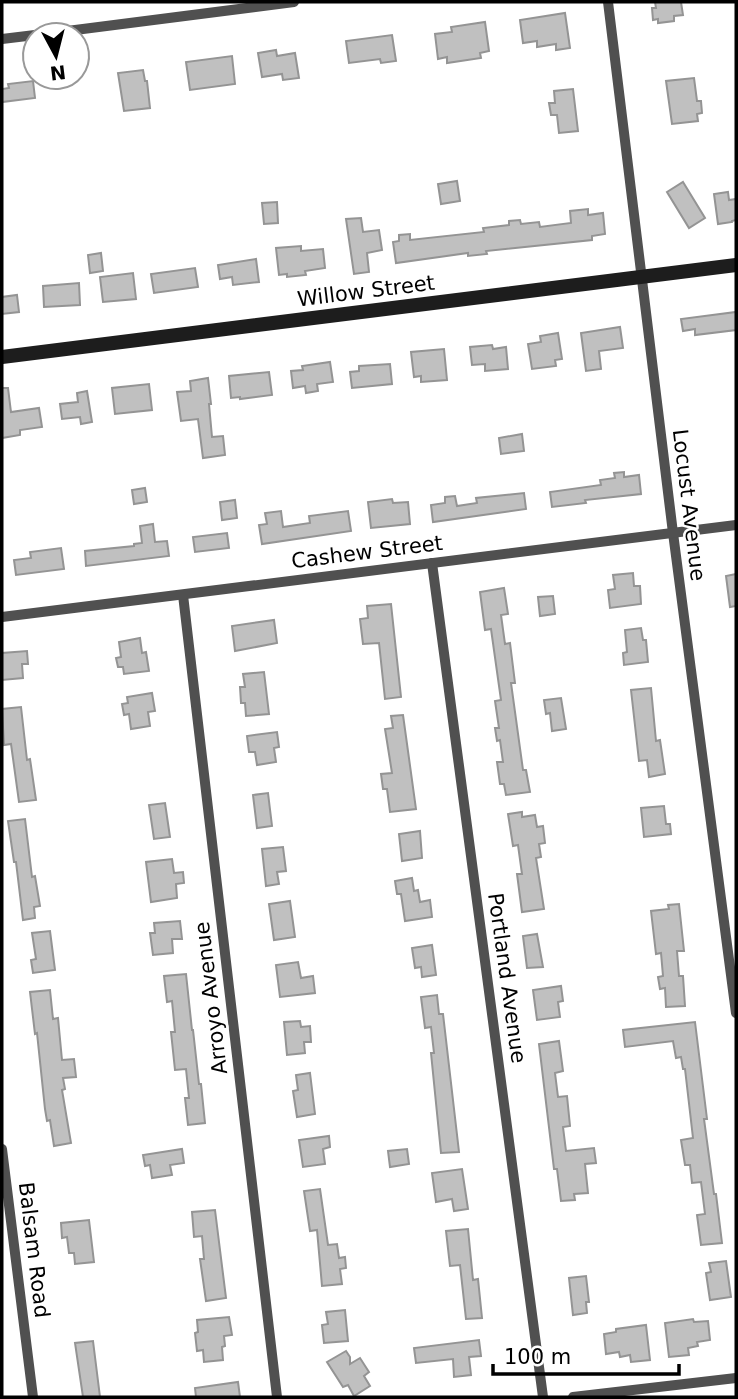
<svg xmlns="http://www.w3.org/2000/svg" width="738" height="1399" font-family="'DejaVu Sans',sans-serif">
	<style>
		.building { fill: #c0c0c0; stroke: #949494; stroke-width: 2 }
		.lines { fill: none; stroke-linecap: round; stroke-linejoin: round }
		.street { stroke: #505050; stroke-width: 10 }
		.secondary { stroke: #1d1d1d; stroke-width: 14 }
		.labels { text-anchor: middle; stroke-width: 5; stroke-linejoin: round; paint-order: stroke }
		.street-label { font-size: 21px; fill: #000; stroke: #fff }
	</style>
	<rect width="100%" height="100%" fill="#fff"/>
	<g class="building">
		<polygon points="655,2 681,2 683,15 674,16 674,21 658,23 658,19 653,20 652,8 656,8"/>
		<polygon points="565,13 570,48 556,50 556,44 537,47 537,41 523,43 520,20"/>
		<polygon points="485,22 489,51 480,53 481,58 447,63 447,57 438,59 435,34 452,32 451,27"/>
		<polygon points="392,35 396,61 381,63 380,59 349,63 346,41"/>
		<polygon points="276,50 277,56 295,53 299,78 283,80 282,74 262,77 258,53"/>
		<polygon points="232,56 235,84 190,90 186,62"/>
		<polygon points="143,70 145,81 147,81 150,108 124,111 118,73"/>
		<polygon points="694,78 697,101 701,101 702,113 697,114 698,121 672,124 666,81"/>
		<polygon points="33,81 35,98 2,102 2,89 9,88 8,84"/>
		<polygon points="573,89 578,131 559,133 557,115 551,115 549,103 555,103 554,91"/>
		<polygon points="457,181 460,201 441,204 438,184"/>
		<polygon points="683,182 705,218 689,228 667,192"/>
		<polygon points="728,192 729,200 736,199 736,220 732,221 732,222 718,224 714,194"/>
		<polygon points="277,202 278,223 264,224 262,203"/>
		<polygon points="588,209 588,215 603,213 605,234 592,236 592,240 486,251 487,254 468,256 468,253 396,263 393,242 399,241 399,235 410,234 410,240 484,232 483,228 509,225 509,221 520,220 521,224 539,222 540,227 571,223 570,211"/>
		<polygon points="361,218 363,232 379,230 382,250 367,253 369,272 354,274 346,219"/>
		<polygon points="301,246 301,251 323,249 325,268 305,271 306,275 287,277 287,274 279,275 276,248"/>
		<polygon points="101,253 103,271 90,273 88,255"/>
		<polygon points="256,259 259,282 233,285 232,277 220,279 218,265"/>
		<polygon points="195,268 198,287 154,293 151,274"/>
		<polygon points="133,273 136,299 103,302 100,277"/>
		<polygon points="79,283 80,305 44,307 43,286"/>
		<polygon points="17,295 19,312 2,314 2,297"/>
		<polygon points="736,312 736,330 695,335 695,329 683,331 681,319"/>
		<polygon points="620,327 623,348 599,351 601,369 586,371 581,333"/>
		<polygon points="558,333 562,359 555,360 556,366 532,369 528,344 541,342 540,336"/>
		<polygon points="492,345 493,349 506,347 508,369 485,371 485,364 472,365 470,347"/>
		<polygon points="444,349 447,380 421,382 421,376 414,377 411,352"/>
		<polygon points="330,362 333,382 317,384 318,391 306,393 305,386 293,388 291,371 303,370 302,366"/>
		<polygon points="390,364 392,384 352,388 350,372 359,371 359,366"/>
		<polygon points="269,372 272,395 240,399 240,397 231,398 229,376"/>
		<polygon points="208,378 211,404 209,404 212,437 223,436 225,455 203,458 198,419 181,421 177,392 191,391 190,381"/>
		<polygon points="149,384 152,410 115,414 112,388"/>
		<polygon points="2,388 8,388 11,412 39,408 42,427 20,430 20,435 2,438"/>
		<polygon points="87,391 92,422 81,424 80,417 62,419 60,404 78,402 77,393"/>
		<polygon points="522,434 524,451 501,454 499,438"/>
		<polygon points="624,472 624,477 639,475 641,494 585,500 586,503 552,507 550,492 601,485 600,480 615,478 614,473"/>
		<polygon points="145,488 147,502 134,504 132,490"/>
		<polygon points="524,493 526,509 433,522 431,505 445,503 445,497 455,496 457,506 477,503 476,498"/>
		<polygon points="392,499 393,503 408,502 410,524 371,528 368,502"/>
		<polygon points="235,500 237,518 222,520 220,502"/>
		<polygon points="281,511 283,527 310,523 309,516 348,511 351,531 262,544 259,525 267,524 265,513"/>
		<polygon points="153,524 155,542 167,541 169,556 86,566 85,551 134,546 134,544 142,543 140,526"/>
		<polygon points="227,533 229,548 195,552 193,537"/>
		<polygon points="61,548 64,569 16,575 14,560 31,558 30,552"/>
		<polygon points="633,573 634,586 640,586 641,604 610,608 608,590 615,589 613,575"/>
		<polygon points="736,574 736,606 730,607 726,576"/>
		<polygon points="504,588 508,614 501,615 505,644 510,643 515,683 511,683 523,770 526,770 530,792 506,795 504,784 500,784 497,762 503,762 500,740 497,741 495,728 499,728 495,701 501,700 491,629 485,630 480,592"/>
		<polygon points="553,596 555,614 540,616 538,597"/>
		<polygon points="391,604 401,697 385,699 379,643 363,644 360,619 368,618 367,606"/>
		<polygon points="274,620 277,643 235,651 232,626"/>
		<polygon points="641,628 643,640 646,640 648,662 624,665 623,653 627,652 625,630"/>
		<polygon points="140,638 142,653 146,652 149,671 124,674 123,667 118,667 116,658 121,657 119,642"/>
		<polygon points="27,651 28,664 22,664 23,678 2,680 2,653"/>
		<polygon points="264,672 269,714 246,716 245,703 241,703 240,687 245,687 243,674"/>
		<polygon points="651,688 656,741 660,740 665,774 649,777 647,760 639,761 631,690"/>
		<polygon points="152,693 155,711 148,712 150,726 131,729 129,714 124,715 122,704 128,703 127,697"/>
		<polygon points="561,698 566,729 552,731 550,713 546,714 544,700"/>
		<polygon points="21,707 27,760 30,759 36,800 19,802 11,744 4,745 2,709"/>
		<polygon points="403,715 416,809 390,812 387,789 383,789 381,774 392,773 385,729 393,728 391,716"/>
		<polygon points="277,732 279,747 274,748 276,762 257,765 255,752 249,752 247,736"/>
		<polygon points="268,793 272,826 257,828 253,795"/>
		<polygon points="165,803 170,837 154,839 149,805"/>
		<polygon points="664,806 666,824 670,824 671,834 644,837 641,808"/>
		<polygon points="522,812 522,817 535,815 537,827 543,826 545,843 539,844 541,857 536,858 544,909 522,912 517,874 522,874 518,845 513,846 508,814"/>
		<polygon points="25,819 32,877 35,876 40,906 34,907 35,918 23,920 16,862 14,862 8,821"/>
		<polygon points="420,831 422,858 402,861 399,834"/>
		<polygon points="283,847 286,871 277,872 279,884 266,886 262,849"/>
		<polygon points="172,859 174,873 183,872 184,883 176,884 177,898 151,902 146,862"/>
		<polygon points="412,878 414,891 418,890 420,902 430,900 432,917 405,921 401,894 397,894 395,881"/>
		<polygon points="290,901 295,937 274,940 269,904"/>
		<polygon points="679,904 684,951 677,951 679,976 683,976 685,1006 666,1007 665,988 660,989 658,977 663,976 661,953 656,954 651,911 669,909 668,905"/>
		<polygon points="180,921 182,939 172,939 173,953 153,955 150,933 155,933 154,923"/>
		<polygon points="50,931 55,970 33,973 31,960 36,959 32,933"/>
		<polygon points="537,934 543,967 527,968 523,936"/>
		<polygon points="432,945 436,975 422,977 421,967 415,968 412,948"/>
		<polygon points="298,962 301,978 313,976 315,993 280,997 276,965"/>
		<polygon points="186,974 192,1030 193,1030 199,1084 201,1084 205,1123 188,1125 185,1098 189,1098 186,1069 175,1070 171,1032 175,1032 172,1001 167,1002 164,976"/>
		<polygon points="561,986 563,1001 558,1002 560,1017 537,1020 533,990"/>
		<polygon points="50,990 53,1019 58,1018 62,1060 74,1059 76,1077 63,1078 65,1089 62,1090 71,1143 54,1146 50,1120 47,1121 45,1109 37,1033 35,1034 30,992"/>
		<polygon points="437,995 439,1014 443,1014 459,1152 441,1153 431,1053 434,1053 431,1027 425,1028 421,997"/>
		<polygon points="300,1021 301,1027 310,1026 311,1042 304,1042 305,1053 287,1055 284,1022"/>
		<polygon points="695,1022 707,1119 704,1119 714,1194 716,1194 722,1243 701,1245 697,1215 705,1214 701,1182 692,1183 690,1165 685,1165 681,1140 693,1138 685,1069 683,1069 681,1057 676,1058 673,1041 625,1047 623,1030"/>
		<polygon points="559,1041 563,1071 555,1073 558,1097 567,1096 570,1126 563,1127 566,1151 594,1148 596,1163 585,1164 588,1193 574,1194 575,1200 561,1201 557,1169 554,1169 539,1044"/>
		<polygon points="310,1073 315,1114 297,1117 293,1091 298,1090 296,1075"/>
		<polygon points="329,1136 330,1147 323,1149 325,1164 303,1167 299,1140"/>
		<polygon points="182,1149 184,1163 170,1165 172,1175 152,1178 150,1165 145,1166 143,1155"/>
		<polygon points="407,1149 409,1164 390,1167 388,1151"/>
		<polygon points="462,1169 468,1209 454,1211 452,1199 436,1202 432,1173"/>
		<polygon points="320,1189 328,1245 337,1244 339,1258 345,1257 346,1268 340,1269 342,1284 322,1286 317,1230 310,1231 304,1191"/>
		<polygon points="215,1210 226,1298 206,1301 200,1259 204,1259 202,1236 194,1237 192,1212"/>
		<polygon points="89,1220 94,1262 75,1264 74,1253 69,1253 67,1237 62,1238 61,1223"/>
		<polygon points="468,1229 473,1280 478,1279 482,1318 466,1319 460,1265 450,1266 446,1231"/>
		<polygon points="726,1261 731,1297 710,1300 706,1273 711,1272 709,1263"/>
		<polygon points="586,1276 589,1302 586,1302 587,1313 573,1315 569,1278"/>
		<polygon points="345,1310 348,1341 324,1343 322,1325 328,1324 326,1312"/>
		<polygon points="229,1317 232,1335 224,1336 225,1346 222,1347 223,1360 204,1362 203,1350 197,1351 195,1333 198,1332 197,1320"/>
		<polygon points="693,1319 694,1322 708,1321 710,1340 697,1342 698,1346 688,1348 689,1355 669,1357 665,1323"/>
		<polygon points="646,1325 650,1360 631,1362 630,1355 620,1357 619,1352 606,1354 604,1334 616,1332 616,1329"/>
		<polygon points="479,1340 481,1356 469,1357 471,1375 454,1377 453,1359 416,1363 414,1348"/>
		<polygon points="93,1341 100,1397 83,1397 75,1343"/>
		<polygon points="346,1351 350,1357 350,1364 360,1358 369,1372 364,1376 370,1386 354,1396 348,1385 343,1387 327,1362"/>
		<polygon points="238,1382 240,1397 196,1397 195,1388"/>
	</g>
	<g class="lines">
		<g class="street">
			<polyline points="608,2 673,533 736,1013"/>
			<polyline points="36,35 294,2"/>
			<polyline points="2,39 35,35"/>
			<polyline points="432,563 543,1397"/>
			<polyline points="183,595 277,1397"/>
			<polyline points="2,617 736,525"/>
			<polyline points="2,1149 33,1397"/>
			<polyline points="573,1397 736,1378"/>
		</g>
		<polyline class="secondary" points="2,357 736,265"/>
	</g>
	<g class="labels">
		<g class="street-label">
			<text transform="translate(366 291) rotate(-7)" y="7">Willow Street</text>
			<text transform="translate(689 505) rotate(83)" y="7">Locust Avenue</text>
			<text transform="translate(367 552) rotate(-7)" y="7">Cashew Street</text>
			<text transform="translate(507 978) rotate(82)" y="7">Portland Avenue</text>
			<text transform="translate(211 998) rotate(-97)" y="7">Arroyo Avenue</text>
			<text transform="translate(34 1250) rotate(83)" y="7">Balsam Road</text>
		</g>
	</g>
	<rect width="738" height="1399" fill="none" stroke="#000000" stroke-width="7"/>
	<g transform="translate(56 56) rotate(173)"><circle r="33" fill="#ffffff" stroke="#999999" stroke-width="2"/>
	<path d="M0-5L12 26L0 18L-12 26Z" fill="#000000"/>
	<text y="-10" font-size="19" font-weight="bold" text-anchor="middle" fill="#000000">N</text>
	</g>
	<path d="M493 1364v10h186v-10" fill="none" stroke="#000000" stroke-width="3.5"/>
	<text x="504" y="1364" font-size="21" fill="#000000" stroke="#ffffff" stroke-width="5" paint-order="stroke">100 m</text>
</svg>
